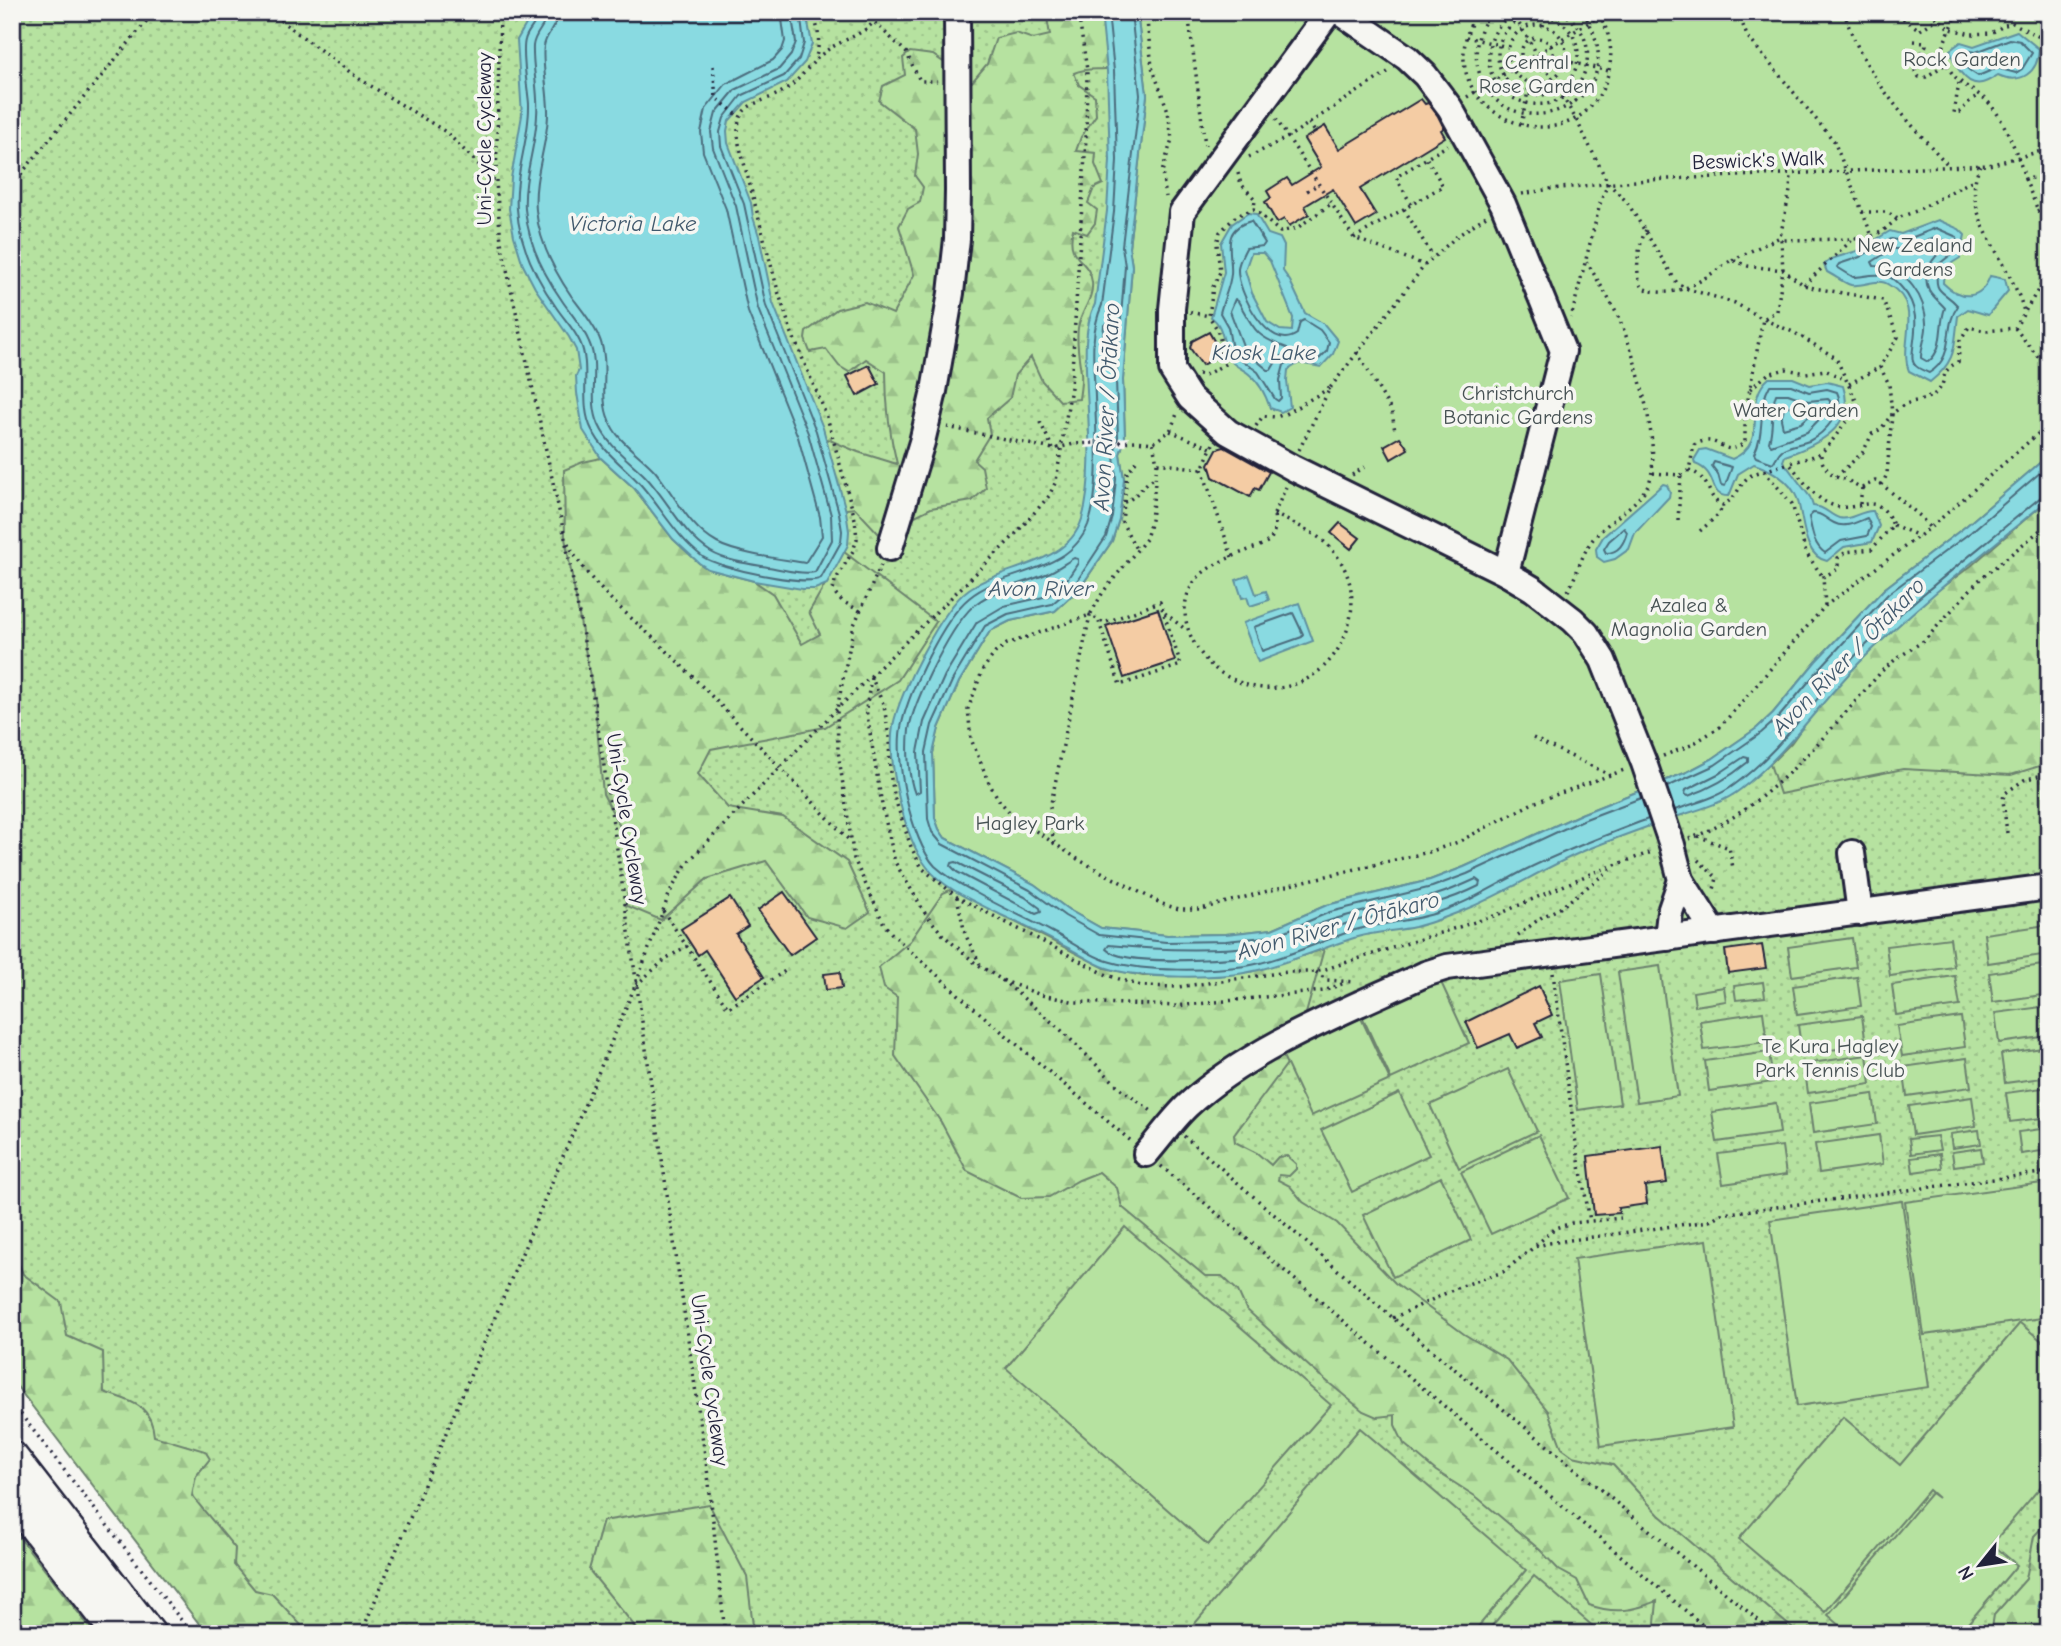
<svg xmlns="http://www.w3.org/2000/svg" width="2061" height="1646" font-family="'Comic Neue',sans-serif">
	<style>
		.grass { fill: url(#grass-dots); stroke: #6c826e; stroke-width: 2 }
		.forest { fill: url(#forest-firs); stroke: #6c826e; stroke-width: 2 }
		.garden { fill: #b6e2a0; stroke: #6c826e; stroke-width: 2 }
		.water { fill: #89dae1; stroke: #60909f; stroke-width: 2; fill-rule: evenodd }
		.pier { fill: #f6f6f2 }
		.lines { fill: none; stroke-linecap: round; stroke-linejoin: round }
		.shore { stroke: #4b6c7d; stroke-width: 2 }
		.stream { stroke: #60909f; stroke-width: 5 }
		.building { fill: #f4cca4; stroke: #22223b; stroke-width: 2 }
		.minor-casing { stroke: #22223b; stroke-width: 30 }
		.major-casing { stroke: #22223b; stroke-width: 35 }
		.path { stroke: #22223b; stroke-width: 3.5; stroke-dasharray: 2 5; stroke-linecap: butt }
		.minor { stroke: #f6f6f2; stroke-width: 24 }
		.major { stroke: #f6f6f2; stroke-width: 30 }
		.labels { text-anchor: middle; stroke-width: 7; stroke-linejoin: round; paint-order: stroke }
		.park-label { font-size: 21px; fill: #475254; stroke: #f6f6f2 }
		.street-label { font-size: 21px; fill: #22223b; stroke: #f6f6f2 }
		.water-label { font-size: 23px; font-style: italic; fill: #41596d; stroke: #f6f6f2 }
	</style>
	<defs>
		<pattern id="grass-dots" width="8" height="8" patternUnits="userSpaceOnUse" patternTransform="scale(1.75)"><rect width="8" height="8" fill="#b6e2a0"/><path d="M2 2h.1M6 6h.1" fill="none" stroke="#9cc28b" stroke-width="1.8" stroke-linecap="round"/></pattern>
		<pattern id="forest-firs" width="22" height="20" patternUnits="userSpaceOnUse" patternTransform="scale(1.75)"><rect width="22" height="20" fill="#b6e2a0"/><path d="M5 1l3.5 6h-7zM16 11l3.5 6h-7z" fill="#9cc28b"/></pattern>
	</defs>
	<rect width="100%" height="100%" fill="#f6f6f2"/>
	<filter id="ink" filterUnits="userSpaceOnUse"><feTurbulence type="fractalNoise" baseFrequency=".0143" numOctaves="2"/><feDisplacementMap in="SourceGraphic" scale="14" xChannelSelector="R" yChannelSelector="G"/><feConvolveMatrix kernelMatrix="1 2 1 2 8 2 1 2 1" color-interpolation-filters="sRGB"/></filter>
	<g filter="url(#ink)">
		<polygon class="grass" points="12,12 2049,12 2049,1634 211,1634 12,1380"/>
		<g class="forest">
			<path d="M1046,12H1134L1113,68C1098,71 1088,67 1074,73L1079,85L1095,96L1096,115L1081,137L1076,151L1096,153L1095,164L1103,184L1094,188L1088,203L1097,210L1095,223L1087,234L1073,229C1065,262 1089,257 1092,282C1094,299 1080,312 1078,328C1076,343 1079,358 1081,372C1082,381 1080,391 1079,399L1060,401L1042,381L1031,357L1015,375L1010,398L987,418L990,434L974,460L982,467L986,488L972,501L931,508L879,534L855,508L819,512L825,438L858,452L897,464C889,433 886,404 886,372L866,359L849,372L839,366L826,349L810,352L805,339L806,332L837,309L865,302L893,314L914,275L899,226L908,209L920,202L923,187L915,176L918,154L915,129L879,101L883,86L905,75L903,58L910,52L933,55L972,82L987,64L996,38L1016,33L1033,39L1050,35Z"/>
			<polygon points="601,458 634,488 673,539 699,563 708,569 754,581 773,594 802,644 820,634 809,612 844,552 936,622 898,680 825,727 711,749 698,774 728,808 783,817 847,862 870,912 847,928 807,917 766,861 707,879 661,920 625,905 637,859 603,794 595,704 565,538 564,470 583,462"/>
			<polygon points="2049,499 2049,763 2011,775 1903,769 1780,794 1770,764 1791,743 1817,707 1865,656 1926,599 1971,566"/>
			<path d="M966,883L986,907L1105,968L1143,976L1250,972L1324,949L1295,1053L1234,1135L1235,1142L1257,1153L1271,1165L1278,1157L1287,1156L1296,1164V1169L1289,1176L1279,1175L1278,1180L1290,1186L1303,1202L1337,1223L1395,1283L1464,1334L1507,1360L1548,1411L1562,1448L1573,1456L1613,1465L1659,1515L1799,1634H1654L1657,1601C1633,1611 1614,1614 1589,1605L1577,1580L1559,1570L1540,1550L1478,1498L1436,1471L1404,1444L1395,1425V1415L1377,1417L1363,1411L1312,1369L1246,1309L1238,1291L1222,1276H1205L1122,1207L1117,1188L1099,1172L1079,1180L1049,1197L1021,1198L967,1171L941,1122L895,1056L897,997L884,988L879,967L910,941L943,893Z"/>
			<path d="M12,1248L23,1274L61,1302L67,1336L103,1352L104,1392C131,1402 151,1403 154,1436L205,1451L210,1459L196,1476L192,1496L235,1548L234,1565L255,1590L272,1594L301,1625L299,1634H207L12,1380Z"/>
			<polygon points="709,1504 747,1577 754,1634 641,1634 589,1570 603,1521"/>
			<polygon points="2049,1520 2049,1634 1991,1634 1994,1615 2026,1579 2034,1536"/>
			<polygon points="12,1528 95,1634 12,1634"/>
		</g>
		<g class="garden">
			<polygon points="1137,12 2049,12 2049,455 1966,526 1884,589 1816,661 1773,713 1757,728 1712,759 1687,772 1581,814 1464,867 1430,880 1327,905 1272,929 1226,934 1167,935 1101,928 1069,910 1034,884 945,838 939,829 935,818 933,753 939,728 959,682 990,631 1010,621 1055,611 1080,588 1112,541 1119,519 1124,479 1120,454 1125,438 1123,380 1132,266 1129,247 1147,95"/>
			<polygon points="2047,925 2049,954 1988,963 1984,934"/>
			<polygon points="1852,938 1856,967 1792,976 1788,947"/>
			<polygon points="1950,938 1954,967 1890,976 1886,946"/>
			<polygon points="2049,964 2049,994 1993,1002 1989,973"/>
			<polygon points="1660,966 1678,1096 1637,1102 1618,972"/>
			<polygon points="1601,974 1620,1104 1578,1110 1560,980"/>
			<polygon points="1955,976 1960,1006 1896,1015 1892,985"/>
			<polygon points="1857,977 1861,1006 1797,1015 1793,986"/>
			<polygon points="1440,980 1469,1043 1391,1079 1362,1016"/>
			<polygon points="1763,982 1765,997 1736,1000 1734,986"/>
			<polygon points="1724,987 1726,1001 1695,1006 1693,992"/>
			<polygon points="2049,1006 2049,1036 1999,1043 1995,1013"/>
			<polygon points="1763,1012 1767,1042 1704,1050 1700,1021"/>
			<polygon points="1862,1016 1866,1045 1802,1054 1798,1025"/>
			<polygon points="1961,1017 1965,1047 1902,1056 1897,1026"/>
			<polygon points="1361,1018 1390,1080 1311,1116 1282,1054"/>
			<polygon points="2049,1047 2049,1077 2005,1083 2001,1054"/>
			<polygon points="1769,1052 1773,1082 1709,1091 1705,1061"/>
			<polygon points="1867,1055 1871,1084 1808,1093 1804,1064"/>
			<polygon points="1967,1058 1971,1087 1907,1096 1903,1067"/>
			<polygon points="1508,1069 1537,1131 1459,1168 1430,1105"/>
			<polygon points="2049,1087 2049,1117 2010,1122 2006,1093"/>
			<polygon points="1399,1093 1429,1155 1352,1192 1321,1130"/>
			<polygon points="1873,1094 1877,1124 1813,1133 1809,1103"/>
			<polygon points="1972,1097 1976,1126 1913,1135 1909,1106"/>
			<polygon points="1776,1103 1780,1133 1717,1142 1712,1112"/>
			<polygon points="2049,1128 2049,1150 2021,1154 2018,1132"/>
			<polygon points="1979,1130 1981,1144 1952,1148 1950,1134"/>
			<polygon points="1539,1135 1569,1198 1491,1234 1461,1172"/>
			<polygon points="1879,1135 1883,1164 1819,1173 1815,1144"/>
			<polygon points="1937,1136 1940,1150 1911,1154 1909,1139"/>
			<polygon points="1782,1146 1786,1175 1723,1184 1718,1154"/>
			<polygon points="1981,1148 1983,1162 1954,1166 1952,1152"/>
			<polygon points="1940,1154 1942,1168 1913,1172 1911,1158"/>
			<polygon points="1441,1177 1471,1240 1393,1277 1363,1215"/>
			<polygon points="2049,1182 2049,1317 1924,1335 1905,1202"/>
			<polygon points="1902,1201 1929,1387 1797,1406 1770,1220"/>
			<polygon points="1125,1227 1331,1405 1208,1545 1006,1368"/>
			<polygon points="1707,1240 1733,1427 1601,1446 1574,1259"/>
			<polygon points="2020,1323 2049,1347 2049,1477 1992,1544 2017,1565 1959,1634 1850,1634 1828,1615 1931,1493 1938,1498 1929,1490 1825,1612 1739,1539 1843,1417 1900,1465"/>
			<polygon points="1360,1428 1526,1570 1472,1634 1186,1634"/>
			<polygon points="1534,1576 1602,1634 1485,1634"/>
		</g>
		<g class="water">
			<polygon points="533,12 806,12 812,44 805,62 787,82 746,102 729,121 727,131 728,143 751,203 753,217 759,236 773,303 823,428 846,511 849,531 848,545 827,584 815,589 802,589 754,581 708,569 699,563 673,539 634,488 601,458 583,430 577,393 576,376 579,370 576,350 569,337 535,288 523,265 514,236 509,209 511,178 522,115 517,40"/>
			<path d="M1101,12H1137L1147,95L1129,247L1132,266L1123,380L1125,438L1120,454L1124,479L1119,519L1112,541L1080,588L1055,611L1010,621L990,631L959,682L939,728L933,753L935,818L939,829L945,838L1034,884L1069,910L1101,928L1167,935L1226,934L1272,929L1327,905L1430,880L1464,867L1581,814L1687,772L1712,759L1757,728L1773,713L1816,661L1884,589L1966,526L2049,455V499C1989,550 1925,598 1869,653C1824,696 1791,750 1741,789C1721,805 1693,811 1669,819C1641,829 1613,839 1586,850C1546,867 1510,890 1471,907C1453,915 1434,922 1415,927C1396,931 1376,932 1357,937C1322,948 1289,963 1254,971C1222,979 1137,979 1107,968C1095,964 1083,956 1072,950C1049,938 1025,926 1001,915C978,903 943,889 927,867C904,838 887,762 893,726C899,693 942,608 969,589C1004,565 1067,566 1082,519C1093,482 1089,430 1087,391C1086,363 1082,331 1095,304L1107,211L1110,160L1107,71Z"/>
			<path d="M2017,31L2039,49C2038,73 2021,85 1998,75C1993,78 1987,82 1982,83C1965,87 1954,63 1950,50L1961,42L1974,46Z"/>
			<path d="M1248,213L1256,214L1268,234L1280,238L1284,246L1283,271L1290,281L1305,313L1324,324L1338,341L1333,354L1321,367L1299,363L1288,370L1287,381L1290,407L1281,412L1270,408C1266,396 1260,383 1250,375C1245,370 1236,367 1232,362C1221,347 1226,327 1211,317L1224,272L1221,243L1232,224ZM1251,253H1263L1270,261L1293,318L1292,331L1280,330L1267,322L1252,293L1245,270Z"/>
			<path d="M1938,220L1959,229L1965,235L1960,258L1944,268L1943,283C1960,300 1981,301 1990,276L2005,279L2008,291L1988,315L1968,309L1958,316C1954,347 1957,361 1930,382L1909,371C1898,343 1925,306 1889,285C1878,277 1864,287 1851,285C1844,283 1835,276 1827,272L1824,265L1831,259L1857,251L1890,231L1901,234Z"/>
			<path d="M1769,378H1793L1810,385L1827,382L1843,386C1857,427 1817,445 1785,456L1783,461L1810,497L1813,506C1825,506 1829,515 1839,518C1852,521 1861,510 1873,511L1879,526L1872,542L1844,547L1827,561C1802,556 1804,517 1797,498C1790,480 1770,469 1754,464L1738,474L1729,496C1707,497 1720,473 1695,464L1694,460L1700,450L1706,449L1732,459C1772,442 1741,401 1769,378Z"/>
			<polygon points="1663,484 1667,485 1670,492 1669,497 1635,533 1629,549 1615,559 1604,562 1597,557 1596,549 1603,537"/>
			<polygon points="1249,575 1256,594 1266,591 1269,600 1250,606 1247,597 1242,598 1236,580"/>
			<polygon points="1299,603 1313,641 1258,662 1243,623"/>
		</g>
		<polygon class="pier" points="1129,437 1126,446 1085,448 1084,440"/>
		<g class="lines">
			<g class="shore">
				<path d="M539,12C538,23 527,30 525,40C521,54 528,88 529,104C530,139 514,174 517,209C519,245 536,278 556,307C564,319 574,329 580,342C592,367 578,404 592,430C604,453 624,466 641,485C662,509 677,538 703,557C719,568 806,587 821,578L841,542L842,531L839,513L816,431L766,306L744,204L721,146L720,132L724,118L741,96L784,76L799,59L804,43L800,12"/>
				<path d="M548,12C547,25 534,33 533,46C532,68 539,92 537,115C536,146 523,177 525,209C528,243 544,275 563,302C572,315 583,327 589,342C601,368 587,399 599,425C609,447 629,460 645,476C668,500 682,534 711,552C726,561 750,564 768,567C782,569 800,575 815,572L832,540L831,515L808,433L758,309L736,206L713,148L711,132L716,113L735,90L779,69L791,55L796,42L791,12"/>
				<path d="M558,12C558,26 546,33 544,46C541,61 549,96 548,115C547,147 533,177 536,210C539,242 554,271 572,297C582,310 592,322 599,337C611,364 598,394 609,420C617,442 640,454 655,471C674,494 690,529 717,543C737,554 782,559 805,563L822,536L820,517L798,437L748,312L726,209L703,152L701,132L706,109L726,84L773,60L782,50L785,41L781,12"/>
				<path d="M1108,12L1114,71L1117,160L1114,212L1102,305C1089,334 1094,366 1095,397C1096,434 1101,490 1088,525C1068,575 1005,568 969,598C943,619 910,690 902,723C893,756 911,841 935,866C946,876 958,883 971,890C998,906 1026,918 1054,933C1072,942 1091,957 1111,962C1148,972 1208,971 1246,966C1282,960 1320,941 1355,930C1383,922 1412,922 1439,912C1469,902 1495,886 1523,871C1563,851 1606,835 1648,819"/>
				<polyline points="1131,12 1140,95 1122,246 1125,266 1116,380 1118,437 1114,454 1116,479 1112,517 1106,537 1075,584 1052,604 1008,614 985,626 953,679 932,725 926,752 928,819 932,832 942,844 1030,890 1065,916 1099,935 1166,942 1226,941 1274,936 1330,912 1432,887 1467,874 1583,820 1641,798"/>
				<path d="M2010,39L2020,41L2032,53L2022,69L2016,73L1997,68L1978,76C1968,70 1962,65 1959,54L1961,50L1976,52Z"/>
				<path d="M1251,221L1265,243L1263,246L1246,248C1243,254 1238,263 1238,269C1237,291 1269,354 1297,334L1300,322L1304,320L1320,330L1329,342L1327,351L1319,359L1298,356L1284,365L1280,380L1281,398L1278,401L1275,399L1258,372L1238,357L1231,344L1228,327L1220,313C1223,300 1230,287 1231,274C1233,254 1219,229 1251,221Z"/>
				<path d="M1936,228L1957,237L1954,252L1938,265C1933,296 1942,288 1958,306C1942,327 1957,356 1929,373C1925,371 1918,369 1915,365C1905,354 1929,317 1902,288C1896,281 1890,275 1880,275C1871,274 1861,277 1853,277L1837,267L1839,264L1860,257L1891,239L1903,241Z"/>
				<path d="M1935,237L1945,241L1947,245C1935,256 1920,271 1929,290C1933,297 1940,302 1945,308C1938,326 1945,349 1928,362L1921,358C1921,348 1925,339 1926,329C1928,299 1906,266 1874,266L1872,262L1892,249H1906Z"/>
				<path d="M1235,299L1238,301C1255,331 1255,336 1287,348V352L1277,360L1271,370H1268L1245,351L1230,311Z"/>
				<polygon points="1107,323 1111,326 1108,366 1105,369 1101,366 1104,325"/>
				<path d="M1770,385H1791L1809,392L1827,389L1837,392C1846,410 1825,433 1809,441C1801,444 1790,445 1782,450C1778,453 1776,459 1773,463L1756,457L1754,454C1766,431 1757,407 1770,385Z"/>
				<path d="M1776,394H1788L1808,401L1828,399L1830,401V408L1807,432L1771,445L1769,442C1774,426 1770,411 1776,394Z"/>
				<polygon points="1785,405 1807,411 1809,416 1801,423 1783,428 1781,419"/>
				<polygon points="1714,462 1732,467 1725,486 1721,485 1718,474 1712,466"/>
				<path d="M1813,513C1823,513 1825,519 1834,523C1845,529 1857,522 1867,518L1871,527L1867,536L1841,541L1825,553C1813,545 1812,530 1809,517Z"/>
				<path d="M1624,528L1627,532C1624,543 1619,553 1606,553L1604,549L1609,541Z"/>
				<path d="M1074,558L1078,559V563L1068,578L1048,596L1004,606L977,622L945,675L924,722L918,752L920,791L915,794C908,776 907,749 909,730C912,703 955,618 977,603C998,588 1023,584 1046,574C1056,570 1065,563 1074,558Z"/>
				<polygon points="1293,613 1303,634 1302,637 1262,651 1254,627"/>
				<path d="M1744,757L1748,758V762C1729,778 1712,788 1688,796L1685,794L1686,790L1720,773Z"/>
				<polyline points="1667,787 1715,765 1761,733 1778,718 1822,666 1888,594 1971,532 2049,465"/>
				<path d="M1675,810C1694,803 1717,798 1734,785C1785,748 1817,693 1862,649C1919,594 1982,547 2042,496L2049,494"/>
				<polygon points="956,862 1025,897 1040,908 1041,912 1036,914 957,872 951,866 952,863"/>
				<path d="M1476,879L1480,882L1479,886C1440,906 1401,911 1359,920C1341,924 1321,934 1302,939L1298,937C1308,919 1411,902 1436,895C1449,891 1463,885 1476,879Z"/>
				<path d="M1109,945C1159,950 1207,952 1258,946L1261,950L1259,953L1247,957C1219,959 1124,967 1106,949Z"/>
			</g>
			<polyline class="stream" points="2040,1606 2049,1586"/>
		</g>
		<g class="building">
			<polygon points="1421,99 1425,104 1428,103 1438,116 1444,128 1441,130 1445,137 1360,189 1376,215 1356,227 1333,189 1305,206 1309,214 1289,226 1284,219 1277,223 1265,202 1271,198 1267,191 1287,178 1292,185 1321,167 1304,139 1325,126 1339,149"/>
			<polygon points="1209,332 1217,346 1220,355 1202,365 1190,348 1192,341"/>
			<polygon points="869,365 879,384 857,396 847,376"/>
			<polygon points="1400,437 1408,449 1391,459 1384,446"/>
			<polygon points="1224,447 1269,472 1259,490 1255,488 1250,497 1213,477 1209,464 1217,449"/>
			<polygon points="1340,523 1360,538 1351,549 1331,533"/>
			<polygon points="1158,609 1175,661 1124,678 1106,626"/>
			<polygon points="784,892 816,937 790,955 758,910"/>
			<polygon points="730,898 748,926 736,934 764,977 735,996 705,950 698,955 681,929"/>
			<polygon points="1762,945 1766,968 1728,973 1725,950"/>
			<polygon points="840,972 842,988 826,990 824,974"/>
			<polygon points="1539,986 1552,1015 1535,1023 1542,1037 1517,1048 1510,1034 1478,1048 1466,1022"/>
			<polygon points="1662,1146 1667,1183 1645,1186 1647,1204 1618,1208 1619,1213 1594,1215 1588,1156"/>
		</g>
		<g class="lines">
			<defs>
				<g id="minor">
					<polyline points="1329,12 1182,212 1172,309 1172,370 1190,398 1228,432 1293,468 1506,573"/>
					<polyline points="1340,12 1407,58 1425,75 1450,108 1503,204 1563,351 1506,573 1533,589 1573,620 1586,633 1603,660 1644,763 1672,845 1681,880 1670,912 1667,938"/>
					<polyline points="890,548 922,442 934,391 951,293 957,239 958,191 957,12"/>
					<polyline points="1852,853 1860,913"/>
					<polyline points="1681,880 1714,932"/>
					<path d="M1146,1154C1160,1138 1173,1119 1188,1105C1251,1047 1348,1010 1425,974L1447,967L2049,887"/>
				</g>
				<g id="major">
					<polyline points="12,1457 150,1634"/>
					<polyline points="12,1498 118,1634"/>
				</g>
			</defs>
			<use href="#minor" class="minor-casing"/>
			<use href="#major" class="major-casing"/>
			<g class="path">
				<polyline points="269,12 358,78 446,132 496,182"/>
				<polyline points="500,12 496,182 501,242 565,538 587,658 617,849 709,1483 725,1634"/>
				<path d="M812,12C819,28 821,43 815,59"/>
				<polyline points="1146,12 1152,67 1168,111 1172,139 1162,172 1166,197"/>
				<polyline points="1188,12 1205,145"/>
				<path d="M1477,12C1417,114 1580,178 1608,74C1614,53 1610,30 1597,12"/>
				<path d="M1492,12C1479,27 1473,49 1478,68C1499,156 1645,108 1583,12"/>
				<polyline points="1512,12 1577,121 1608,183 1600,204 1571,318"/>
				<path d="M1515,12C1502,20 1494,30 1490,45C1476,112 1578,129 1587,61C1590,41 1579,23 1562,12"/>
				<polyline points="1738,12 1747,36 1834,141 1872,236 1854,239 1781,240"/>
				<path d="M1844,12C1862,72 1906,120 1948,165"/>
				<polyline points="1930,12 1950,29 1972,34 1991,33 2005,25 2013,23 2049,42"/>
				<path d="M1956,12C1956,26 1941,38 1944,53C1949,84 1973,86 1990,104C2005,121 2019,157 2025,179L2049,176"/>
				<polyline points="1975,12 1982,14 1997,12"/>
				<polyline points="2003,12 2013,23"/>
				<polyline points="1890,13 1902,18 1920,30 1937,19"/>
				<circle cx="1538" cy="55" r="40"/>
				<polyline points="875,23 906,52 920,81 937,81"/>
				<circle cx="1537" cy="54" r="29"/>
				<polyline points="1543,26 1547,12"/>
				<polyline points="1466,37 1508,47"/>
				<circle cx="1537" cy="54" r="16"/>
				<polyline points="1914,41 1925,42 1926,45 1914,69 1919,77 1926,77 1947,63"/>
				<polyline points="1565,61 1609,71"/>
				<polyline points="713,66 716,98 740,117"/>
				<polyline points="1959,83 1954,113 1960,112 1972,99 1978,96"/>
				<polyline points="1467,97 1606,12"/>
				<polyline points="1276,119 1354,238 1425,265"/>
				<polyline points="1309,123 1315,132"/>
				<polyline points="1521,125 1530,82"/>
				<polyline points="1249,157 1288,137 1391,70"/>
				<path d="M1980,165C1976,175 1973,186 1975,197C1978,233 2015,273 2024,312"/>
				<polyline points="1238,173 1241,184 1255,199 1254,209"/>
				<polyline points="2025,179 2049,237"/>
				<path d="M1608,183L1627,202L1677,283L1688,289L1735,303L1763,319L1795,333L1836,358L1858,405C1855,414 1848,419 1842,427C1822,455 1824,454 1789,463C1802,478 1813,498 1832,505C1859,515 1876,486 1893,525L1872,549L1846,552L1838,558V569L1823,577L1825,606"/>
				<polyline points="12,185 154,12"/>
				<polyline points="1307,191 1319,184"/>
				<polyline points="1522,194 1550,189 1647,180 1989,165 2049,149"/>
				<polyline points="1411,204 1396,177 1448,145"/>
				<polyline points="1404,209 1433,257"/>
				<polyline points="2037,211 2049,204"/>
				<polyline points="1862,212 1886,212 1898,218"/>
				<path d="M1646,230C1638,245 1634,273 1642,288C1678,302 1704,278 1732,260L1748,266L1783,270L1804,285L1814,288L1883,300L1898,337L1880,367L1889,384L1892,414L1881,429L1872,434L1863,452L1836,477C1828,471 1820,464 1821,453"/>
				<polyline points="1872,236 1883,231 1898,218 1916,211 1975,179"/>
				<polyline points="1354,238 1443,186 1427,159"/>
				<polyline points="1732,260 1780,237 1790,191 1791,175"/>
				<polyline points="1804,285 1852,240"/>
				<polyline points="1190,312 1209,316"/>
				<polyline points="2015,328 2049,371"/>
				<polyline points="1357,352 1392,412 1395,432"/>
				<polyline points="1198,374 1205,375 1227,363 1217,329 1209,316 1213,287 1220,272 1217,244 1220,232 1236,216 1254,209 1280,232 1297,228 1331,204"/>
				<polyline points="1849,384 1880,367"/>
				<polyline points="1750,389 1768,374 1786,369 1806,373 1825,370 1846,380"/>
				<polyline points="1040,422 1053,449"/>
				<polyline points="1256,426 1263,416 1276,417 1285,414 1330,388"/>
				<polyline points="947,427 1053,449 1074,444 1136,441 1153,443 1170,431 1177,414"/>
				<polyline points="1170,431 1211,448"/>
				<polyline points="1153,443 1157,463 1202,469 1213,444"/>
				<polyline points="1299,450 1330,388 1425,265 1456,237 1486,216"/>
				<polyline points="1136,461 1127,473 1122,522 1137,551"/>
				<polyline points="1157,463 1151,520 1146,539 1103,592 1090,615 1007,644 995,653 983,669 968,709 971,739 989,783 999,800 1012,815 1079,860 1162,904 1179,909 1201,909 1305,881 1429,852 1458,842 1533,803 1627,769"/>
				<polyline points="1202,469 1232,557"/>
				<path d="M1689,470C1713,479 1706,500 1723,505C1744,494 1736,476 1764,471L1792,504L1806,553L1823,577"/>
				<polyline points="1764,471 1789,463"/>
				<path d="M1653,473L1681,475L1689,470L1694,445C1720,430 1722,462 1745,442V415L1763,319L1777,311L1783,270L1781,239"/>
				<polyline points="1352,475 1365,467"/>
				<polyline points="1836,477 1845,479 1862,488"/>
				<path d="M1882,485L1887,474L1892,414C1896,411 1901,406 1906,404C1916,400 1928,400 1937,392C1949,380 1937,373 1958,362L1960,340L1969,327L1986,331L2015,328L2041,285L2049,280"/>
				<polyline points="1862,488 1875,481 1879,482 1920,516 1930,528"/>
				<path d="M1124,502C1137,498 1143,483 1156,477"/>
				<polyline points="1860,504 1862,488"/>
				<polyline points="1274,514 1286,487"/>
				<path d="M1274,514C1290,522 1308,529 1322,540C1391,597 1330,712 1244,684C1231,679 1218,673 1208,662C1195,648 1185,629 1185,610C1186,571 1222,561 1251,549C1257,547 1265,544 1270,540C1276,532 1275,523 1274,514Z"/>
				<polyline points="1678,520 1681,475"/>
				<polyline points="1893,525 1919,536"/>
				<polyline points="1700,531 1719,514 1723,505"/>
				<path d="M568,543C589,587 635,619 669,653C730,714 789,777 848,839"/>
				<polyline points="881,565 854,625 837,709 838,751 854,859 884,924 892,934 968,1003 1131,1141"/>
				<path d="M1568,591C1577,575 1582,552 1594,538C1610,519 1636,507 1648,485C1664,454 1635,356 1621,323C1612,302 1598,282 1587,262"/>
				<path d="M860,611L842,601L833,591L835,581L853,551L857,539L855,519L827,417L791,331L778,291L739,144C732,96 762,108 789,87C804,76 813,59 829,49C847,37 870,34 880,12"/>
				<polyline points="1165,613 1186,630"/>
				<polyline points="871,676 884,706 889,737 890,774 895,799 911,847 922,868 957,897 1107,975 1141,986 1178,987 1287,972 1316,972 1497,915 1592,873 1652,852"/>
				<polyline points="871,678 866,709 882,805 895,862 925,913 943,935 974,962 1002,980 1041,995 1076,1002 1177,1006 1324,991 1347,982"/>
				<polyline points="1533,738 1610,775"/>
				<polyline points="1663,756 1691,745 1720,727 1825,606 1930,528 2049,424"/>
				<polyline points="2007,833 2003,800 2004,794 2024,780 2049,773"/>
				<polyline points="1698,836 1729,848 1733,868"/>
				<path d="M1689,839C1770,809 1827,732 1883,670L1896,659L1925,640L1978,581L2049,523"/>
				<polyline points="1054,843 1049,813 1090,615 1104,623 1160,602 1181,665 1120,685 1099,622"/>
				<polyline points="1698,860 1717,878 1713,893"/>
				<polyline points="957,897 965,934 980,964"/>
				<polyline points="663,911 728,1008 785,971"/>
				<polyline points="1518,935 1542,917 1560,908 1611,869"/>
				<polyline points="1316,972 1327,980 1355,982"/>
				<polyline points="1553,973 1576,1144 1590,1221"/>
				<polyline points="1002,980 1060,1029 1122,1090 1153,1112"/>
				<polyline points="636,985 667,958 687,946"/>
				<polyline points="1184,1136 1393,1318 1775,1634"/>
				<polyline points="1161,1166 1713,1634"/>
				<polyline points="1536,1245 1555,1228 1572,1223 1621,1218"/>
				<polyline points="1393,1318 1459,1287 1503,1272 1534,1247 1549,1243 1709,1221 1721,1214 2049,1172"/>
				<polyline points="12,1403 192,1634"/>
				<polyline points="361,1634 635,986 670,892 687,863 837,709 1011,539 1049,496 1056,481 1071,387 1086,138 1087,70 1078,12"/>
			</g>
			<use href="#minor" class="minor"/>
			<use href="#major" class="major"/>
		</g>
	</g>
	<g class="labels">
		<g class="park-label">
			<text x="1962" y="66">Rock Garden</text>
			<text x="1537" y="69">Central<tspan x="1537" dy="24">Rose Garden</tspan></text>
			<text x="1915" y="252">New Zealand<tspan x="1915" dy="24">Gardens</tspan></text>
			<text x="1518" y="400">Christchurch<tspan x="1518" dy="24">Botanic Gardens</tspan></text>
			<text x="1796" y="417">Water Garden</text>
			<text x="1689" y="612">Azalea &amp;<tspan x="1689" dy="24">Magnolia Garden</tspan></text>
			<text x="1030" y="830">Hagley Park</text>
			<text x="1830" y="1053">Te Kura Hagley<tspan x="1830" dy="24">Park Tennis Club</tspan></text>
		</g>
		<g class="street-label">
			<text transform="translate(484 139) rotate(-90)" y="7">Uni-Cycle Cycleway</text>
			<text transform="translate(1758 160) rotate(-2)" y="7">Beswick's Walk</text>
			<text transform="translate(627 819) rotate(81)" y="7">Uni-Cycle Cycleway</text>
			<text transform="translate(710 1380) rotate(82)" y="7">Uni-Cycle Cycleway</text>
		</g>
		<g class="water-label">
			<text x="633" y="231">Victoria Lake</text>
			<text x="1264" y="360">Kiosk Lake</text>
			<text transform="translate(1106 407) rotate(-87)" y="8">Avon River / Ōtākaro</text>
			<text x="1041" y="596">Avon River</text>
			<text transform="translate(1848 656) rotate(-46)" y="8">Avon River / Ōtākaro</text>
			<text transform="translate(1338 925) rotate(-15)" y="8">Avon River / Ōtākaro</text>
		</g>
	</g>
	<rect width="2061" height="1646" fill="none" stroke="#f6f6f2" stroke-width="42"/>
	<rect x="21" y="21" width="2019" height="1604" fill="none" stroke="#22223b" stroke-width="2.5" filter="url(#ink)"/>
	<g transform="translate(1980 1565) rotate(240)" stroke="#f6f6f2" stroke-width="5" paint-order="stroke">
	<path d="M0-5L12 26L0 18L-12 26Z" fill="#22223b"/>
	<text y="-10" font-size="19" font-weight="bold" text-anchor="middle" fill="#22223b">N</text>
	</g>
</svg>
